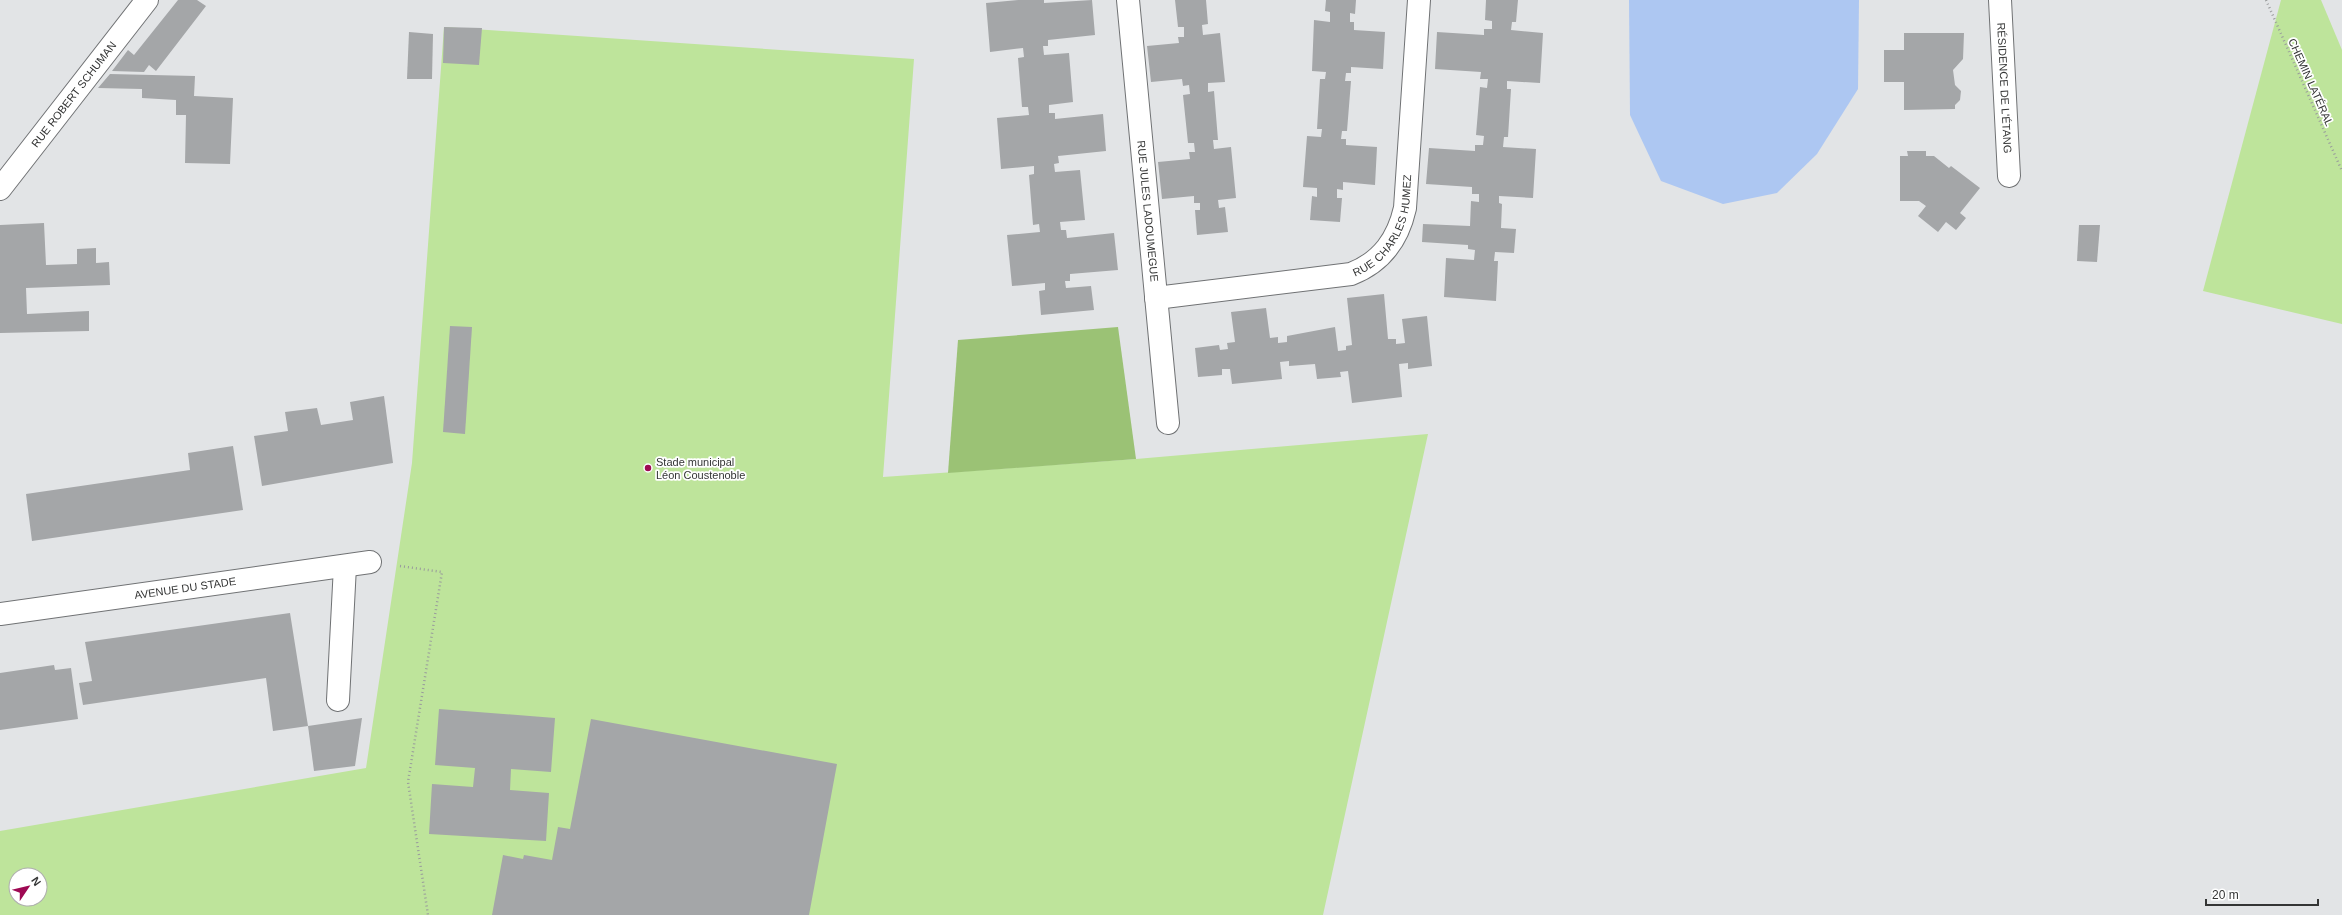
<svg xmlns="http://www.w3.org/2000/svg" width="2342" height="915" font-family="Helvetica,sans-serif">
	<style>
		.green { fill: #bee49b; fill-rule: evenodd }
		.forest { fill: #9bc275 }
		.water { fill: #adc7f2 }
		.building { fill: #a4a6a8 }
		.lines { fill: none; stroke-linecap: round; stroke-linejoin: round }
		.minor-casing { stroke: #707274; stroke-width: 24 }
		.path { stroke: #999b9c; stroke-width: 2.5; stroke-dasharray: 1 3; stroke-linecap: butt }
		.minor { stroke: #fff; stroke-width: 22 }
		.poi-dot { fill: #9e0953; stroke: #fff; stroke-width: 1.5 }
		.labels { text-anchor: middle; stroke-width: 3.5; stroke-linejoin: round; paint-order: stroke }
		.street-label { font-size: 11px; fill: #343535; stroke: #fff }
		.poi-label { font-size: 11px; fill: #343535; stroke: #fff; text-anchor: start }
	</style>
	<rect width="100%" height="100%" fill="#e2e4e6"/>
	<g class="green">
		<polygon points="2281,0 2321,0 2342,50 2342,324 2203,291"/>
		<path d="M444,27L914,59L883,477L1136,459L1428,434L1323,915H0V831L366,768L412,463ZM16,875H40V899H16Z"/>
	</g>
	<polygon class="forest" points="1118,327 1136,459 948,473 958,340"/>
	<polygon class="water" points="1629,0 1859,0 1858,89 1817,154 1777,193 1723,204 1661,181 1630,115"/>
	<g class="building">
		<polygon points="178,0 197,0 206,6 156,71 149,65 144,72 112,71 128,50 134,55"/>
		<polygon points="1018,0 1044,0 1044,3 1092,0 1095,35 1048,40 1048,46 1043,46 1044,55 1069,53 1073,102 1049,105 1049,113 1055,113 1055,119 1103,114 1106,151 1058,156 1059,163 1054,164 1055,172 1080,170 1085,220 1060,222 1061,230 1066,230 1067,238 1114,233 1118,270 1070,274 1070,281 1065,281 1066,288 1091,286 1094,310 1041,315 1039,291 1045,290 1045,283 1012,286 1007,235 1040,232 1039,224 1033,225 1029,175 1034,174 1034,166 1001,169 997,118 1029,115 1028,107 1022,107 1018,58 1024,57 1023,48 990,52 986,3"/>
		<polygon points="1175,0 1206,0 1208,24 1202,25 1203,35 1220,33 1225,82 1208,83 1208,92 1214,91 1218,140 1213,140 1214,149 1231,147 1236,198 1218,200 1219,208 1225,207 1228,232 1197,235 1195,210 1200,210 1200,203 1194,203 1194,196 1162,199 1158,162 1190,159 1189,152 1195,152 1194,143 1188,143 1183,95 1190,94 1189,85 1183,86 1182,79 1151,82 1147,46 1179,43 1178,37 1184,37 1184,27 1178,27"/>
		<polygon points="1326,0 1356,0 1355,14 1350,13 1350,22 1354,22 1354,30 1385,32 1383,69 1351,67 1351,73 1346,73 1345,81 1351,81 1347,131 1342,131 1341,139 1346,139 1346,145 1377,147 1375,185 1343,182 1343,190 1337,189 1337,198 1342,198 1340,222 1310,220 1312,196 1317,197 1317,188 1303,187 1307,136 1321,137 1322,129 1317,129 1320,79 1325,79 1326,72 1312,71 1314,20 1330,22 1330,12 1325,11"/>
		<polygon points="1486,0 1518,0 1516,22 1512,22 1511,30 1543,33 1540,83 1507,81 1507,89 1511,89 1508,137 1504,137 1503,147 1536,149 1533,198 1499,196 1499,203 1502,204 1501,228 1516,229 1514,253 1495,252 1494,261 1498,261 1496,301 1444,297 1446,258 1474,260 1475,250 1468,249 1468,245 1422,242 1423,224 1470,226 1471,201 1479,202 1479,194 1472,194 1472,187 1426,184 1429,148 1475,151 1475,145 1483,145 1484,136 1476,135 1480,87 1487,88 1488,79 1480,79 1481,72 1435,69 1437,32 1484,35 1484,29 1492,29 1492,21 1485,20"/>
		<polygon points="444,27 482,28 479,65 443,63"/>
		<polygon points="409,32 433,34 432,79 407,79"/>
		<polygon points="1904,33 1964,33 1963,59 1953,70 1955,85 1961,91 1960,100 1955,105 1955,109 1904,110 1904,82 1884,82 1884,50 1904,50"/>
		<polygon points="110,74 195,76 194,96 233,98 230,164 185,163 186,115 176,115 176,100 142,98 142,89 98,88"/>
		<polygon points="1907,151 1926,151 1926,156 1934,156 1949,168 1951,166 1980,188 1960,213 1966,218 1956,230 1946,222 1938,232 1918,216 1926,206 1919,201 1900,201 1900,156 1908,156"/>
		<polygon points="44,223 46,265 77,264 77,249 96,248 96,263 109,262 110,285 26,288 27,314 89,311 89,331 0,333 0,225"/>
		<polygon points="2079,225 2100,225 2097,262 2077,261"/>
		<polygon points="1384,294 1388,339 1396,339 1396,344 1405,343 1402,319 1427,316 1432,366 1408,369 1408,363 1399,364 1402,397 1352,403 1348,371 1340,372 1341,377 1317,379 1315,364 1289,366 1289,361 1280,362 1282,379 1232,384 1230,369 1222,369 1222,375 1198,377 1195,348 1219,345 1220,350 1228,349 1227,343 1235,342 1231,312 1266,308 1270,338 1278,337 1278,343 1287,342 1287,336 1335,327 1338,351 1346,350 1346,346 1352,345 1347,298"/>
		<polygon points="450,326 472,327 465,434 443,432"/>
		<polygon points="384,396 393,463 262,486 254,436 288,431 285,412 317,408 321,425 353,420 350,402"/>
		<polygon points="233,446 243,510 32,541 26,494 190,470 188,453"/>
		<polygon points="290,613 308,726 273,731 266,678 83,705 79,683 92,681 85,642"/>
		<polygon points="54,665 55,670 71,668 78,719 0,730 0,673"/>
		<polygon points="439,709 555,718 551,772 511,769 510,790 549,793 546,841 429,834 432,784 473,787 475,768 435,765"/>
		<polygon points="362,718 355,766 314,771 308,726"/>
		<polygon points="591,719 837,764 809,915 492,915 503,855 523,859 524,855 552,860 558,827 570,829"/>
	</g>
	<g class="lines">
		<defs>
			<g id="minor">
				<path id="s1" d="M1128,0L1168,423"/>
				<path id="s2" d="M2000,0L2009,176"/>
				<path id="s3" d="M0,189L147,0"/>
				<path id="s4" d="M1156,298L1351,274C1382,262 1398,239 1405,208L1419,0"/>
				<path id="s5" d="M0,614L370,562"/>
				<polyline points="338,700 345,566"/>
			</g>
		</defs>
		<use href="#minor" class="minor-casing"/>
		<g class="path">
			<polyline points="2266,0 2342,171"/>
			<polyline points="400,566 442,572 408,782 428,915"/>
		</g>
		<use href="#minor" class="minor"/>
	</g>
	<circle class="poi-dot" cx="648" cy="468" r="4"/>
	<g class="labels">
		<g class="street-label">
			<text transform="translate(2311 82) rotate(66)" y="4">CHEMIN LATÉRAL</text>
			<text dy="4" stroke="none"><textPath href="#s2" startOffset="88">RÉSIDENCE DE L'ÉTANG</textPath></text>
			<text dy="4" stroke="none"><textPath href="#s3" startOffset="120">RUE ROBERT SCHUMAN</textPath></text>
			<text dy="4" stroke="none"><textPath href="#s1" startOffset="212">RUE JULES LADOUMEGUE</textPath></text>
			<text dy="4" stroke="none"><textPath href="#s4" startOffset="259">RUE CHARLES HUMEZ</textPath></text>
			<text dy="4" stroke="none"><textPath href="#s5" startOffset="187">AVENUE DU STADE</textPath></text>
		</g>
		<g class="poi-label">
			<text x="656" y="466">Stade municipal<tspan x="656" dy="13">Léon Coustenoble</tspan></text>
		</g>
	</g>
	<g transform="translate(28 887) rotate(55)"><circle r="19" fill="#ffffff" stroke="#aeaeae"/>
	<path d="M0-3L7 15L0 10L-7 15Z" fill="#9e0953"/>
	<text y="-6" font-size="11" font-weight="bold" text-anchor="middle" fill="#343535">N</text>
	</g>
	<path d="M2206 899v6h112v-6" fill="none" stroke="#343535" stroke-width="2"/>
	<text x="2212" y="899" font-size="12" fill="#343535" stroke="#ffffff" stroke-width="3" paint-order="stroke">20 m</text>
</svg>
